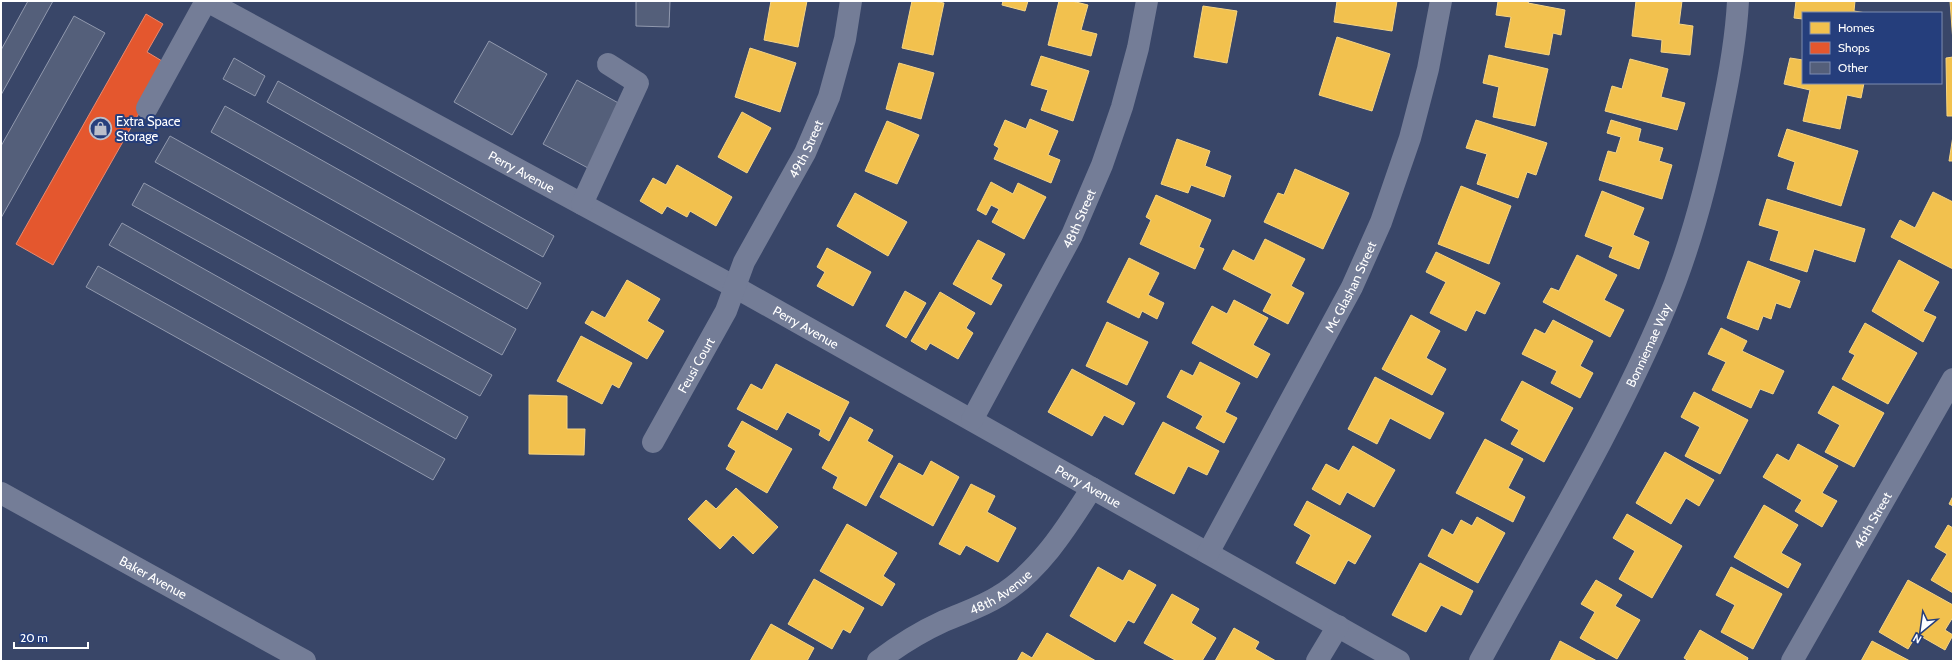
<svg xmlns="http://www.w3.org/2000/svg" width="1954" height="662" font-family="Cabin,sans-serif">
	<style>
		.homes { fill: #f2c14e; stroke: #f6d483 }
		.shops { fill: #e4572e; stroke: #ec896d }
		.building { fill: #545f7a; stroke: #9199ae }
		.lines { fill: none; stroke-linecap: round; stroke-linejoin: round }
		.minor { stroke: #747d97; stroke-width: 22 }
		.labels { text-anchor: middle; stroke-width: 4; stroke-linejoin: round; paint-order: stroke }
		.poi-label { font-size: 13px; fill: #fff; stroke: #253e7c; text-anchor: start }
		.street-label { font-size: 13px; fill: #fff; stroke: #253e7c }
	</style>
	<rect width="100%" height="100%" fill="#394668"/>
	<g class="homes">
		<polygon points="771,1 807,1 798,47 764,40"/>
		<polygon points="912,1 933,1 944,3 933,55 902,48"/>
		<polygon points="1003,1 1028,1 1025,11 1002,5"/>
		<polygon points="1059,1 1072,1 1088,5 1081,30 1097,34 1091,56 1048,45"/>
		<polygon points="1337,1 1397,1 1392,31 1334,22"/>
		<polygon points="1498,1 1529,1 1528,3 1565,10 1561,35 1553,33 1549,55 1505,47 1511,17 1496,15"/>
		<polygon points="1636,1 1682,1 1679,24 1693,26 1690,55 1661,52 1662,40 1632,36"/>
		<polygon points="1796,1 1855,1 1854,11 1866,13 1803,13 1803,19 1794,18"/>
		<polygon points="1950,1 1953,1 1953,42"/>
		<polygon points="1203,6 1237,11 1227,63 1194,57"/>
		<polygon points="1337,37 1390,54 1372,111 1319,95"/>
		<polygon points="750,48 796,63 780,112 735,97"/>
		<polygon points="1489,55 1548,69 1535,126 1493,117 1499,87 1483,83"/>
		<polygon points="1041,56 1089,71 1073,121 1041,110 1048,90 1031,85"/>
		<polygon points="1953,57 1953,116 1947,116 1946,58"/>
		<polygon points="1790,58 1803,60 1803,83 1864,83 1861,98 1847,95 1840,129 1803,121 1810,90 1784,84"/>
		<polygon points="1630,59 1668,69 1661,97 1685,103 1677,130 1605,111 1612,86 1622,89"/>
		<polygon points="899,63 934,73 921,119 886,109"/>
		<polygon points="742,112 771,128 747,173 718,157"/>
		<polygon points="1030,119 1058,131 1048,155 1060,160 1051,183 994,159 999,148 994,145 1005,120 1026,129"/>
		<polygon points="1476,120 1547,143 1536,175 1527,172 1518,198 1477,184 1487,154 1466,148"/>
		<polygon points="1611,120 1641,129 1638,141 1663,148 1659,161 1672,165 1662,199 1599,180 1608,151 1616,153 1621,137 1607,133"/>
		<polygon points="887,121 919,135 897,184 865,171"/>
		<polygon points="1787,129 1858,151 1841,206 1787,189 1795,162 1778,156"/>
		<polygon points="1953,136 1953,161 1949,161"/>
		<polygon points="1177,139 1210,151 1205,166 1231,176 1224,197 1191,185 1188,193 1161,184"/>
		<polygon points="677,165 732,197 716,226 690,211 687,217 667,206 662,214 640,201 653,178 666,185"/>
		<polygon points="1295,169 1349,193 1323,249 1264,222 1278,193 1284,195"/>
		<polygon points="991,182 1013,194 1018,183 1046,197 1024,239 992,222 999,209 991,205 986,215 977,210"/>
		<polygon points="1461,186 1511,206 1489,264 1438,244"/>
		<polygon points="1602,191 1644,208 1633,235 1649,242 1639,269 1609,257 1613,247 1585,236"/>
		<polygon points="1933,192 1953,202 1953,269 1891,237 1900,220 1915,228"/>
		<polygon points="855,193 907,222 888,256 837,226"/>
		<polygon points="1156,195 1211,220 1199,247 1204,249 1195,269 1140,244 1151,220 1146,217"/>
		<polygon points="1767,199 1865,229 1855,262 1814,249 1807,272 1770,260 1779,231 1759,225"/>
		<polygon points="1265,239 1305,259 1291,286 1304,293 1288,324 1263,311 1272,294 1223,269 1233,250 1254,261"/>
		<polygon points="978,240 1005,254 991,279 1002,285 991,305 953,284"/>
		<polygon points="827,248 871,272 853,306 817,286 825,272 817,267"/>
		<polygon points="1436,252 1500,283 1485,314 1476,310 1466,331 1430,313 1446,282 1426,272"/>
		<polygon points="1577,255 1617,275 1604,300 1624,310 1610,337 1543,302 1551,288 1559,291"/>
		<polygon points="1129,258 1159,273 1148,295 1164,303 1157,319 1142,311 1139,318 1107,302"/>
		<polygon points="1899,260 1939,282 1923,311 1936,317 1923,342 1872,311"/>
		<polygon points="1748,261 1800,281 1790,308 1776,303 1771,319 1763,316 1758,330 1727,318"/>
		<polygon points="627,280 660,299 647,321 664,331 647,359 585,323 592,311 605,318"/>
		<polygon points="905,291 926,303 906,338 886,326"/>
		<polygon points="940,292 975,313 966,328 973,333 958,359 930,343 926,350 911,341"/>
		<polygon points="1234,300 1268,318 1253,345 1270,354 1257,378 1192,343 1212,306 1227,314"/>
		<polygon points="1411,315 1440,331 1426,358 1446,369 1432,395 1382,369"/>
		<polygon points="1553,320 1593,341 1580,366 1593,373 1580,398 1551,383 1557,371 1522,354 1535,329 1545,334"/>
		<polygon points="1107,322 1148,342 1127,385 1086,366"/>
		<polygon points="1865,323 1917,353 1888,404 1842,379 1855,355 1849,352"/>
		<polygon points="1721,328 1747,341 1742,351 1784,371 1773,394 1760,389 1751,408 1712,390 1726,362 1708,354"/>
		<polygon points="581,336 632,363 619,388 612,384 602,404 557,381"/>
		<polygon points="1200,362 1240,383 1225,412 1237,418 1224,443 1196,428 1203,416 1167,397 1181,370 1193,376"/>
		<polygon points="776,364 849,402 829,441 819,435 821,430 787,412 777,430 737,409 751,384 762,390"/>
		<polygon points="1072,369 1135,403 1123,425 1104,415 1092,436 1048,412"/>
		<polygon points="1375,377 1444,413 1430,439 1390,418 1377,444 1348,429"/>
		<polygon points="1522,381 1573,408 1544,462 1511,444 1519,430 1501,420"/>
		<polygon points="1833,386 1884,413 1854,467 1825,452 1840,425 1818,413"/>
		<polygon points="1694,392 1748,420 1720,474 1685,456 1700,427 1681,417"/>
		<polygon points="529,395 567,396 567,429 585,429 584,455 529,454"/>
		<polygon points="850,417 873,430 867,441 893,456 866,506 833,488 838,477 822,468"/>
		<polygon points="742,421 792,449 767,493 726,469 736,451 728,446"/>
		<polygon points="1163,422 1219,451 1207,475 1188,466 1174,494 1135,474"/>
		<polygon points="1485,439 1523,459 1508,488 1525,497 1513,522 1456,493"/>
		<polygon points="1798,444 1838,466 1822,493 1837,501 1822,527 1795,511 1802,500 1763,477 1777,454 1789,461"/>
		<polygon points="1353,446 1395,470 1374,507 1347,492 1340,505 1312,489 1326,464 1339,471"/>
		<polygon points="1665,452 1714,480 1699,506 1686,498 1671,524 1636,503"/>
		<polygon points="931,461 959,477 933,526 880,497 899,463 923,476"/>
		<polygon points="971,484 995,496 987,512 1016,528 998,562 966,545 960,555 939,544"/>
		<polygon points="736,488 778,527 753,554 733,535 720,549 688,519 706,500 716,509"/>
		<polygon points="1953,496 1953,506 1949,504"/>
		<polygon points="1307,501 1371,536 1355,564 1348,560 1335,584 1296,563 1311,535 1294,525"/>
		<polygon points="1764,505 1798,525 1781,553 1801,564 1788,588 1734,557"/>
		<polygon points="1627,514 1682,546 1652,598 1619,579 1635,551 1613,538"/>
		<polygon points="1477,517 1505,533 1478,583 1428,556 1442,529 1453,535 1461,520 1472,526"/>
		<polygon points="847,524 897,553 883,576 895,584 882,606 820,571"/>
		<polygon points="1948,525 1953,528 1953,593 1931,580 1947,554 1935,547"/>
		<polygon points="1420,563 1473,591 1461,615 1441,605 1426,632 1392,615"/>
		<polygon points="1098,567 1123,581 1129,570 1156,585 1134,623 1128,620 1115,642 1070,616"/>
		<polygon points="1731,567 1782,594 1753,649 1721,632 1735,605 1716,595"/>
		<polygon points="814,579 864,608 850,633 843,629 832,649 788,624"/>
		<polygon points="1596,580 1622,595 1615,606 1640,620 1617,659 1580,638 1595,612 1581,604"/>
		<polygon points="1908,580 1953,605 1953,617 1945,630 1953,635 1945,650 1917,634 1908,649 1879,632"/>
		<polygon points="1172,594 1199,609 1191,623 1216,638 1202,661 1177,661 1144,643"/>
		<polygon points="771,624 814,648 807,661 750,661"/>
		<polygon points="1234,628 1259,642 1255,649 1276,661 1215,661"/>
		<polygon points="1700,630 1748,658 1747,661 1689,661 1684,658"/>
		<polygon points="1047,633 1096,661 1017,661 1022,652 1032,658"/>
		<polygon points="1560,641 1597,661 1550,661"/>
		<polygon points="1872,641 1910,661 1861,661"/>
	</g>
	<polygon class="shops" points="146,14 163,24 147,52 167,64 53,265 16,244"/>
	<g class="building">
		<polygon points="28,1 53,1 1,95 1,50"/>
		<polygon points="636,1 670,1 669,27 636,26"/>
		<polygon points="74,16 105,33 1,218 1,146"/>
		<polygon points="489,41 547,74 512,135 454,102"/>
		<polygon points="234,58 265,76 255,96 223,79"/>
		<polygon points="577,80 622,105 588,168 543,144"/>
		<polygon points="278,81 554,236 543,257 267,102"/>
		<polygon points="225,106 541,283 527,309 211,132"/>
		<polygon points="170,136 516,329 502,355 155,162"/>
		<polygon points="144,183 492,375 480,396 132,205"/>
		<polygon points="122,223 468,417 456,439 109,245"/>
		<polygon points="98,266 445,459 433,480 86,287"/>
	</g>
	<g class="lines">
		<g class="minor">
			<path id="s1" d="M207,1L735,287L1399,661"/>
			<polyline points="147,108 206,1"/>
			<polyline points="582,204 638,83 608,64"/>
			<path id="s2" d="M972,420L1072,235L1102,165L1122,107L1138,48L1147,1"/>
			<path id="s3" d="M653,442L726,311L744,262L805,153L829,97L845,39L851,1"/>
			<path id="s4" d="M1,493L305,661"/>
			<path id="s5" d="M1208,553L1352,287L1381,222L1410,138L1428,69L1441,1"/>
			<path id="s6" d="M878,661C899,645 920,632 944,621C962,613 982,607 999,596C1040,571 1067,527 1092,488"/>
			<polyline points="1317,661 1338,626"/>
			<path id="s7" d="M1480,661C1543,545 1614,429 1665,308C1691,246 1708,180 1721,115C1729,78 1736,39 1738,1"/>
			<path id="s8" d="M1792,661L1953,379"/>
		</g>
	</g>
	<defs>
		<symbol id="shop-ring" viewBox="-11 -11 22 22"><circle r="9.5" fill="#253e7c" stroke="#babeca" stroke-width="1.5"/><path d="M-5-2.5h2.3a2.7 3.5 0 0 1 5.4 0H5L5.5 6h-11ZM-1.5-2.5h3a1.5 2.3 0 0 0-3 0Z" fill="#babeca"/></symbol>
	</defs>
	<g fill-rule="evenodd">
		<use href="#shop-ring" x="88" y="116" width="25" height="25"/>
	</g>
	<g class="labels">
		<g class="poi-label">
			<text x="116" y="126">Extra Space<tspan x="116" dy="15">Storage</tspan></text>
		</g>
		<g class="street-label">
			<text dy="5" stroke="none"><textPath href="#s3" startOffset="331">49th Street</textPath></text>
			<text dy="5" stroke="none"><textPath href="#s1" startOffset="358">Perry Avenue</textPath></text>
			<text dy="5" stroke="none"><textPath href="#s2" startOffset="228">48th Street</textPath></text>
			<text dy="5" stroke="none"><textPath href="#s5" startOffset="302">Mc Glashan Street</textPath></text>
			<text dy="5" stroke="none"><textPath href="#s1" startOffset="682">Perry Avenue</textPath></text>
			<text dy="5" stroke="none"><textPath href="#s7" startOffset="358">Bonniemae Way</textPath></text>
			<text dy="5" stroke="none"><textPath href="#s3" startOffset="88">Feusi Court</textPath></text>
			<text dy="5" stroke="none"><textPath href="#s1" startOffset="1006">Perry Avenue</textPath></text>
			<text dy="5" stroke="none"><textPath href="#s8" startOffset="162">46th Street</textPath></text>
			<text dy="5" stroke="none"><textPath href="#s4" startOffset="174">Baker Avenue</textPath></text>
			<text dy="5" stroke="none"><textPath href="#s6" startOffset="141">48th Avenue</textPath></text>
		</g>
	</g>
	<rect width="1954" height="662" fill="none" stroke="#ffffff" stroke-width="4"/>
	<rect x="1802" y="12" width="140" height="72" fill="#253e7c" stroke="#7c8bb0"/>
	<rect x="1810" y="22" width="20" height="12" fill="#f2c14e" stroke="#7c8bb0"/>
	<text x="1838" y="32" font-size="12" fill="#ffffff">Homes</text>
	<rect x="1810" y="42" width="20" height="12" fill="#e4572e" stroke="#7c8bb0"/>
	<text x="1838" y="52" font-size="12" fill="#ffffff">Shops</text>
	<rect x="1810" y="62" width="20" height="12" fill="#545f7a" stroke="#7c8bb0"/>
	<text x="1838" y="72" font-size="12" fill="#ffffff">Other</text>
	<g transform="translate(1922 630) rotate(209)" stroke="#253e7c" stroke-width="3" paint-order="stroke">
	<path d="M0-3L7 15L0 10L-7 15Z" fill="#ffffff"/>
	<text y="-6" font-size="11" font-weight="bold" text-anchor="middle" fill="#ffffff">N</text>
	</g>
	<path d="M14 642v6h74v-6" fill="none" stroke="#ffffff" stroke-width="2"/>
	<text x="20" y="642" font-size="12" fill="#ffffff" stroke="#253e7c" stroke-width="3" paint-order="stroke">20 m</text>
</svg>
